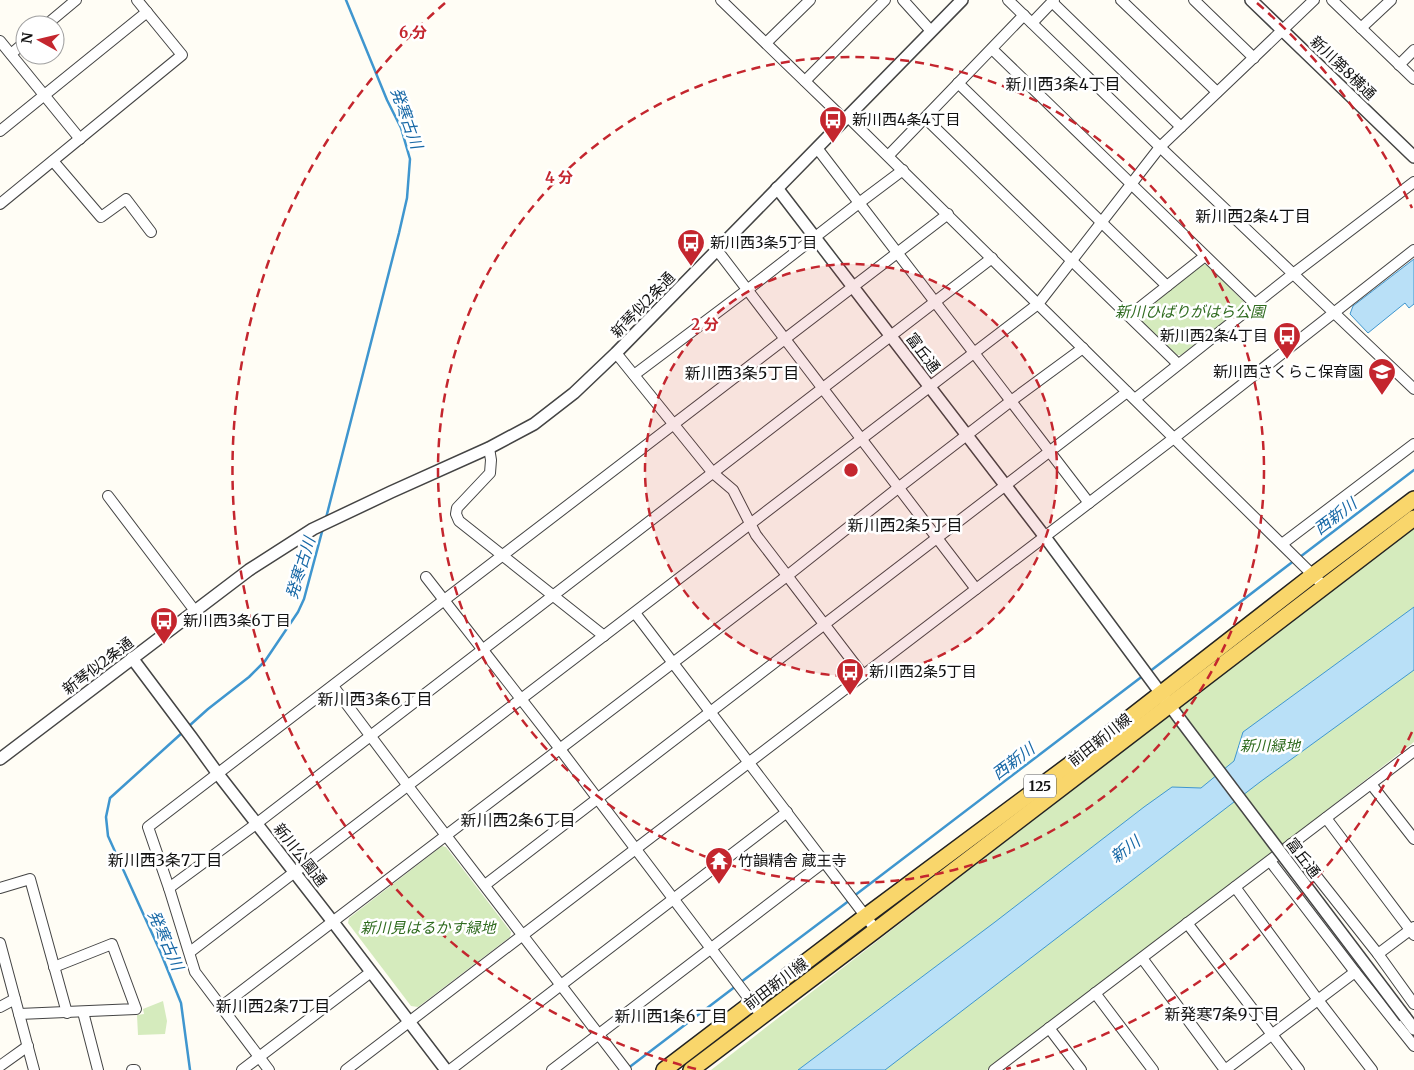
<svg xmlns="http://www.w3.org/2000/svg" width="1414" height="1070" font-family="Merriweather,'Noto Sans JP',serif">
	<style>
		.green { fill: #d5ebbd }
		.water { fill: #b9e0f7; stroke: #3f96cf }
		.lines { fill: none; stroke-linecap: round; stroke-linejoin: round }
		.stream { stroke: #3f96cf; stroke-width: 2.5 }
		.minor-casing { stroke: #444; stroke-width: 12 }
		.tertiary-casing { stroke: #444; stroke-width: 14 }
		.primary-casing { stroke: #222; stroke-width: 18 }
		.minor { stroke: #fff; stroke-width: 10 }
		.tertiary { stroke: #fff; stroke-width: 11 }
		.primary { stroke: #f9d66b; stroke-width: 15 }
		.tertiary-bridge-casing { stroke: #444; stroke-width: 14; stroke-linecap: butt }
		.tertiary-bridge { stroke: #fff; stroke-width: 11 }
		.ring { fill: none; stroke: #c4262e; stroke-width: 2.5; stroke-dasharray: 9 6 }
		.labels { text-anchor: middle; stroke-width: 5; stroke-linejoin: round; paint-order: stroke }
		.shield { fill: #fff; stroke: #585858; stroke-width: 1 }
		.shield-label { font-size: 14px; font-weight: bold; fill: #111 }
		.street-label { font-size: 15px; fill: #111; stroke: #fff }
		.poi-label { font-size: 15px; fill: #111; stroke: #fff; text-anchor: start }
		.park-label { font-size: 15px; font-style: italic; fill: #2f6b1f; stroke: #fff }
		.neighbourhood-label { font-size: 16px; fill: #111; stroke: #fff }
		.water-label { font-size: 16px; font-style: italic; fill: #1768a6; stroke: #fff }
		.centre { fill: #c4262e; stroke: #fff; stroke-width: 2.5 }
		.ring-label { font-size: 15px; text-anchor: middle; font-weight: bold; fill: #c4262e; stroke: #fff; stroke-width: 5; stroke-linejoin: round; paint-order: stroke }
	</style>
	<rect width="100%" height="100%" fill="#fffdf5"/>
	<g class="green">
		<polygon points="1203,264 1207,265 1244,302 1245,306 1181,355 1177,355 1139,319 1139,315"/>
		<polygon points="1414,528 1414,742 1179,925 987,1070 711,1070 1231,667"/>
		<polygon points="442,846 446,847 511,932 510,937 418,1007 411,1006 348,923 349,918"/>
		<polygon points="163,1001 167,1021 165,1034 138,1035 137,1015 144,1014 143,1009"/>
	</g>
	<g class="water">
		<polygon points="1414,259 1414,304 1409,308 1405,303 1368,333 1350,314 1353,306"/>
		<polygon points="1414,607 1414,670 1260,782 885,1070 798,1070 995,922 1144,807 1172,787 1201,788 1234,761 1243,732"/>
	</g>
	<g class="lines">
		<g class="stream">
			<polyline points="326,518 399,233 407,198 410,159 401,128 387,100 346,0"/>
			<polyline points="1300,557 1414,470"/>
			<polyline points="1149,672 1295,560"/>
			<polyline points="189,726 208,709 249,677 265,661 298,612 304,599 323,528"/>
			<polyline points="183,732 110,798 106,817 108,836 122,867 160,951 181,1003 190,1070"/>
			<polyline points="854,896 1144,675"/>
			<polyline points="741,982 850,900"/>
			<polyline points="627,1069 736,986"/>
		</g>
		<defs>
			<g id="minor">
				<polyline points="721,0 845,120"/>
				<polyline points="903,0 931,31"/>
				<polyline points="1008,0 1160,147 1414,389"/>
				<polyline points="1121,0 1217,92"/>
				<polyline points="1194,0 1254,58"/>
				<polyline points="1332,0 1414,79"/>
				<polyline points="1052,2 1181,127"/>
				<polyline points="1032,23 1054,0"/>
				<polyline points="46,25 76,0"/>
				<polyline points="1361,28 1391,0"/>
				<polyline points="0,41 80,139"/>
				<polyline points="766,43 810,0"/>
				<polyline points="992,49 1255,304"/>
				<polyline points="11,54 25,42"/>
				<polyline points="1399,65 1414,50"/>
				<polyline points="805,81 885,0"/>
				<polyline points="958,83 1167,286"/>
				<polyline points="848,117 1324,586"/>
				<polyline points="925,118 1178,364"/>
				<polyline points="0,131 147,12"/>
				<polyline points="817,148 1089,503"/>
				<polyline points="889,155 1024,15"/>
				<polyline points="53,161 101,217 126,199 151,232"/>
				<polyline points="0,204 182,55 137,0"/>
				<polyline points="717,250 976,589"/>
				<polyline points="1129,316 1205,256"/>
				<polyline points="616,353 713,473 733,490 756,535 863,675"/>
				<polyline points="634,375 747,290 859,203 903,170"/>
				<polyline points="1135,399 1293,274 1414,182"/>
				<polyline points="489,448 491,460 490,473 457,508 456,514 459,521 604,636"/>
				<polyline points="108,496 195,611"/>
				<polyline points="1282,544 1414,444"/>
				<polyline points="426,577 560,749 762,1016"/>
				<polyline points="635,613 876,930"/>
				<polyline points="333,686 408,786 626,1070"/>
				<polyline points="1371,784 1414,839"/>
				<polyline points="1326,818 1414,935"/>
				<polyline points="1291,844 1378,954 1414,1004"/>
				<polyline points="1270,861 1355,972 1414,1046"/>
				<polyline points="485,885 1127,392"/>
				<polyline points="1235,887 1318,1000 1372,1070"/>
				<polyline points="0,888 30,879 67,1013"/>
				<polyline points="169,888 256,824 992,258"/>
				<polyline points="1187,923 1299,1070"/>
				<polyline points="0,943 34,1070"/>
				<polyline points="190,952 1038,304 1160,147 1314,0"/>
				<polyline points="1378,954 1414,927"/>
				<polyline points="1142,958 1225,1070"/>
				<polyline points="1095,993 1153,1070"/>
				<polyline points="222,1006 787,576 898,488 1011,401 1083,348"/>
				<polyline points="0,1007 15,999"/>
				<polyline points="83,1012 98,1070"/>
				<polyline points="19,1014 136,1009 112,944 54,967"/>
				<polyline points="1049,1028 1081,1070"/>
				<polyline points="0,1066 28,1046"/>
				<polyline points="132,1070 135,1070"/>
				<polyline points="242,1070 371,972"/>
				<polyline points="269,1070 195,972 169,888 148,827 948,214"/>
				<polyline points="346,1070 1174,438 1414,250"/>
				<polyline points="450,1070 787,812"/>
				<polyline points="552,1070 824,862"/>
				<polyline points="994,1070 1414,751"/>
				<polyline points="1225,1070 1355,972"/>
			</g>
			<g id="tertiary">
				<polyline points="1251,0 1414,157"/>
				<polyline points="777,188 1045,537 1182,722"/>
				<polyline points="132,658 192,738 218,774 333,922 446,1070"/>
				<polyline points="0,759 249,570 313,529 391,492 489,448 534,424 574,393 616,353 962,0"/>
				<polyline points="1405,1017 1414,1029"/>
			</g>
			<g id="primary">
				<polyline points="664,1070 866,916 1069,765 1313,575 1414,499"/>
				<polyline points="691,1070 876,930 1414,518"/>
			</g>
		</defs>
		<use href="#minor" class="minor-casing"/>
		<use href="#tertiary" class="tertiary-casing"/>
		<use href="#primary" class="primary-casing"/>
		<use href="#minor" class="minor"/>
		<use href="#tertiary" class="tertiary"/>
		<use href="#primary" class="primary"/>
		<defs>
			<polyline id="tertiary-bridge" points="1182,722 1405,1017"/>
		</defs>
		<use href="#tertiary-bridge" class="tertiary-bridge-casing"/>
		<use href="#tertiary-bridge" class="tertiary-bridge"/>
	</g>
	<circle cx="851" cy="470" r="206" fill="#c4262e" fill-opacity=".12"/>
	<g class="ring">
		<circle cx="851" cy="470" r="206"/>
		<circle cx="851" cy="470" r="413"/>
		<path d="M1412 732A619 619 0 0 1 1006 1069M696 1069A619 619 0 0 1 445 3M1257 3A619 619 0 0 1 1412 208"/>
	</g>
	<defs>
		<symbol id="bus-pin" viewBox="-11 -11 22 30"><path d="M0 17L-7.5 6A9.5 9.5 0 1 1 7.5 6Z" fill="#c4262e" stroke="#fff"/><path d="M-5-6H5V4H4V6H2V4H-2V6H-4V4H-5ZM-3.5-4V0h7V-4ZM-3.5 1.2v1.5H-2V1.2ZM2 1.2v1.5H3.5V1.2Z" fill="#fff"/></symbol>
		<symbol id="school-pin" viewBox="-11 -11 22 30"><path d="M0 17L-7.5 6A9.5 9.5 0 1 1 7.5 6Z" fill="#c4262e" stroke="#fff"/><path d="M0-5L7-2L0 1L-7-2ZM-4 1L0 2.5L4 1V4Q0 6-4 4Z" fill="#fff"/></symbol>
		<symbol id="temple-pin" viewBox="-11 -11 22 30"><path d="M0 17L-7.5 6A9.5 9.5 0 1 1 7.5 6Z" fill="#c4262e" stroke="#fff"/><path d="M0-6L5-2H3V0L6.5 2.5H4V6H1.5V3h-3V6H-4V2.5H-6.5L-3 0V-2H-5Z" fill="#fff"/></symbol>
	</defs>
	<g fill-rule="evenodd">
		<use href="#bus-pin" x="817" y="104" width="32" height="43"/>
		<use href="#bus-pin" x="675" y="227" width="32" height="43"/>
		<use href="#bus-pin" x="1271" y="320" width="32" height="43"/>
		<use href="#school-pin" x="1366" y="356" width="32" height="43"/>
		<use href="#bus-pin" x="148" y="605" width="32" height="43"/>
		<use href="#bus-pin" x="834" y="656" width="32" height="43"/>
		<use href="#temple-pin" x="703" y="845" width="32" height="43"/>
	</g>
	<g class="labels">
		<rect class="shield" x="1024" y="774.5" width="32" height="23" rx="4"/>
		<g class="shield-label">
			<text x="1040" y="791">125</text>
		</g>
		<g class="street-label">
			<text transform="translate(1343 68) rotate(44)" y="5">新川第8横通</text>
			<text transform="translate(643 305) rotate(-46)" y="5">新琴似2条通</text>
			<text transform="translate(923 353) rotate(53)" y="5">富丘通</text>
			<text transform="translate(98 666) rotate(-37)" y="5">新琴似2条通</text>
			<text transform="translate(1100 740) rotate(-38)" y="5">前田新川線</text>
			<text transform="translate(300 855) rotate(52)" y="5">新川公園通</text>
			<text transform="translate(1303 858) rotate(53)" y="5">富丘通</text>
			<text transform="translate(776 984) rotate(-37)" y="5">前田新川線</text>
		</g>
		<g class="poi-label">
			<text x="852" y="125">新川西4条4丁目</text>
			<text x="710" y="248">新川西3条5丁目</text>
			<text x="1268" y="341" text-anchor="end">新川西2条4丁目</text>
			<text x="1363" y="377" text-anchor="end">新川西さくらこ保育園</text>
			<text x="183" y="626">新川西3条6丁目</text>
			<text x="869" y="677">新川西2条5丁目</text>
			<text x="738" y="866">竹韻精舎 蔵王寺</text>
		</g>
		<g class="park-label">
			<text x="1190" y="317">新川ひばりがはら公園</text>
			<text x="1270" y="751">新川緑地</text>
			<text x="428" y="933">新川見はるかす緑地</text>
		</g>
		<g class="neighbourhood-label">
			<text x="1063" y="90">新川西3条4丁目</text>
			<text x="1253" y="222">新川西2条4丁目</text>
			<text x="742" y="379">新川西3条5丁目</text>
			<text x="905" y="531">新川西2条5丁目</text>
			<text x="375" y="705">新川西3条6丁目</text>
			<text x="518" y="826">新川西2条6丁目</text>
			<text x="165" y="866">新川西3条7丁目</text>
			<text x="273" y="1012">新川西2条7丁目</text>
			<text x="1222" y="1020">新発寒7条9丁目</text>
			<text x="671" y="1022">新川西1条6丁目</text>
		</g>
		<g class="water-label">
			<text transform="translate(407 118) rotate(70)" y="6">発寒古川</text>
			<text transform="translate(1335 516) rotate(-37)" y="6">西新川</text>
			<text transform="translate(300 568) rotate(-73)" y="6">発寒古川</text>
			<text transform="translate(1013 761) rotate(-37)" y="6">西新川</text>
			<text transform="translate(1125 849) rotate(-37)" y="6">新川</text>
			<text transform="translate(166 940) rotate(66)" y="6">発寒古川</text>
		</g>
	</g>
	<circle cx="851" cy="470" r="8" class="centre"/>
	<g class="ring-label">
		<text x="413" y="38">6 分</text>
		<text x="559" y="183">4 分</text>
		<text x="705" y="330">2 分</text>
	</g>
	<g transform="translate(40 40) rotate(278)"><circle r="24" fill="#ffffff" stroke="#a0a0a0"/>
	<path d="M0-4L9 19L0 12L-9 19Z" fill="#c4262e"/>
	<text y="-8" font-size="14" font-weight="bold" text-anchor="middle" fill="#111111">N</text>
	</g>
</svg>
